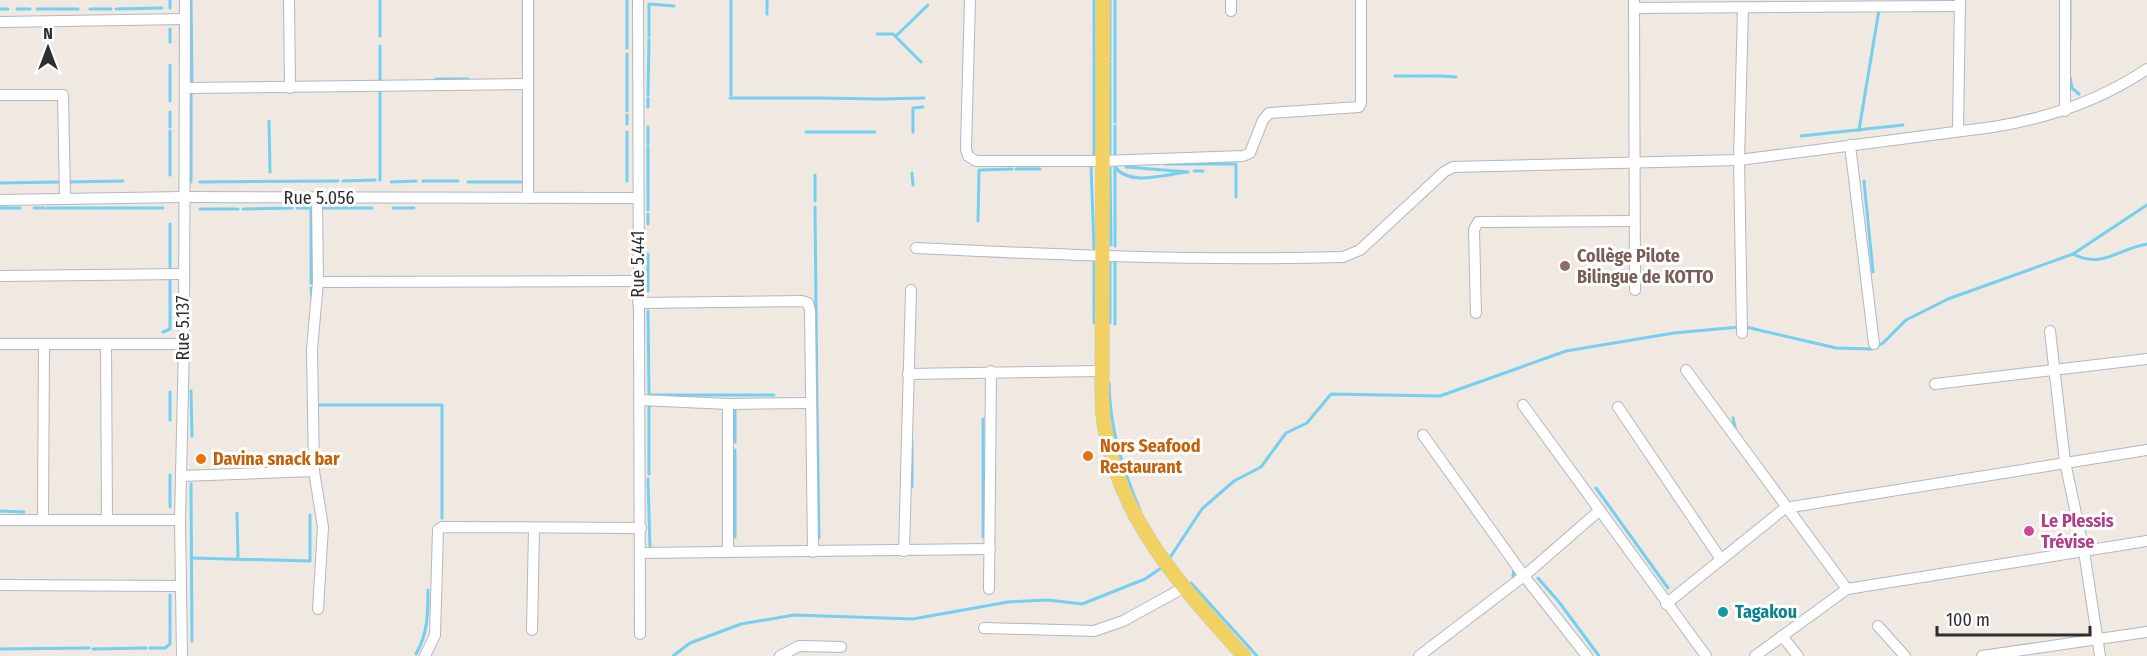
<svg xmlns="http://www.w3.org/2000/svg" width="2147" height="656" font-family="'Fira Sans Condensed',sans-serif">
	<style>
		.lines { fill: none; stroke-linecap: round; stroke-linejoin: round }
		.stream { stroke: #75cff0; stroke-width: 3 }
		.minor-casing { stroke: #b4b7c1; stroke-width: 12 }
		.major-casing { stroke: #c9c9c9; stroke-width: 15 }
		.minor { stroke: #fff; stroke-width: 10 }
		.major { stroke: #f2d163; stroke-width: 14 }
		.education-dot { fill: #8d6e63; stroke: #fff; stroke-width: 2 }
		.food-dot { fill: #e8710a; stroke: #fff; stroke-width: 2 }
		.hotel-dot { fill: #d1479c; stroke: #fff; stroke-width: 2 }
		.culture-dot { fill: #0f9aa8; stroke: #fff; stroke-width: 2 }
		.labels { text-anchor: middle; stroke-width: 6; stroke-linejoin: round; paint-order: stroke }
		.street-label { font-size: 18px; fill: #2e2e2e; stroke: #fff }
		.education-label { font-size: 18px; font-weight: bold; fill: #785e54; stroke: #fff; text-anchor: start }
		.food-label { font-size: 18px; font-weight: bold; fill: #c56008; stroke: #fff; text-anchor: start }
		.hotel-label { font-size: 18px; font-weight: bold; fill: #b23c85; stroke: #fff; text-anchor: start }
		.culture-label { font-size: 18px; font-weight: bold; fill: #0d838f; stroke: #fff; text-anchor: start }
	</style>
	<rect width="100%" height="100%" fill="#efe9e1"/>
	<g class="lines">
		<g class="stream">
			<polyline points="170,0 170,8"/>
			<polyline points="191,0 192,81"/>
			<polyline points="380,0 380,36"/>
			<polyline points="627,0 627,48"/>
			<polyline points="731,0 731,95"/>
			<polyline points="767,0 767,14"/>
			<polyline points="1094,0 1094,60"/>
			<polyline points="1110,1 1110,60"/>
			<polyline points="0,9 8,9"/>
			<polyline points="17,9 30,9"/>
			<polyline points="37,9 78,9"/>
			<polyline points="90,9 111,9"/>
			<polyline points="116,9 162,8"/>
			<polyline points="170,29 170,42"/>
			<polyline points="877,34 893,34 921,62"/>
			<polyline points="897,35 928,5"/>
			<polyline points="649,36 649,4 674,6"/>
			<polyline points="2070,40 2070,0"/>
			<polyline points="380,46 380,80"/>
			<polyline points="627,54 627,111"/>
			<polyline points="1094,62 1094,123"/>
			<polyline points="170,65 170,101"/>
			<polyline points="1395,76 1411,76"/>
			<polyline points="1413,76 1428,76"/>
			<polyline points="1430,76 1440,76"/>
			<polyline points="1442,76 1456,77"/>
			<polyline points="2070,77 2072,88 2079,94"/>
			<polyline points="436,79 468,79"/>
			<polyline points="191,90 191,182"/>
			<polyline points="648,95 649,39"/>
			<polyline points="1115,95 1115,0"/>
			<polyline points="1115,96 1115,122"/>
			<polyline points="648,98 648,107"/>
			<polyline points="730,98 816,98"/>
			<polyline points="818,98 879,99"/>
			<polyline points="881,99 924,98"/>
			<polyline points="170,112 170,127"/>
			<polyline points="269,121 270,172"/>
			<polyline points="1110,122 1110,63"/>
			<polyline points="627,124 627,115"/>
			<polyline points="1094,124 1094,154"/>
			<polyline points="1110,124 1110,155"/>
			<polyline points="1115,126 1115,155"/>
			<polyline points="648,127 648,144"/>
			<polyline points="1859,130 1879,10"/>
			<polyline points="170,131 170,175"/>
			<polyline points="806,132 875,132"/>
			<polyline points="913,132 913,108 923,107"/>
			<polyline points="1801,136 1903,125"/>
			<polyline points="648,147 648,210"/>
			<polyline points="1165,164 1236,164 1236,197"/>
			<polyline points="1091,165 1094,249"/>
			<polyline points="1110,167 1111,245"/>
			<path d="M1115,167C1130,187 1166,174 1188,172L1126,167"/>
			<polyline points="1016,169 1040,169"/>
			<polyline points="1115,169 1115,246"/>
			<polyline points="1194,171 1203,171"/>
			<polyline points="912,173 913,185"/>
			<polyline points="815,175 815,201"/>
			<polyline points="380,180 380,87"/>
			<polyline points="343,181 375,180"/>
			<polyline points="423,181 458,181"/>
			<polyline points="627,181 627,132"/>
			<polyline points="1864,181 1873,272"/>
			<polyline points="67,182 123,181"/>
			<polyline points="200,182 338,181"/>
			<polyline points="391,182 416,181"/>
			<polyline points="468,182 521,182"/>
			<polyline points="0,183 61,182"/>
			<polyline points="815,207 817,403"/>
			<polyline points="0,208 20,208"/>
			<polyline points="34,208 44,208"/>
			<polyline points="47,208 163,208"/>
			<polyline points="297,208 313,208"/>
			<polyline points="320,208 372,208"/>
			<polyline points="393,208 414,208"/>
			<polyline points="200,209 238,209"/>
			<polyline points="243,209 292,208"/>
			<polyline points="311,210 311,283"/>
			<polyline points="648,214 648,224"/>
			<polyline points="978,221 979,170 1012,169"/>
			<polyline points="170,224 170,272"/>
			<path d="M2073,254C2102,269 2118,249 2147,244"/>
			<polyline points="1094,260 1094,323"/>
			<polyline points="1115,261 1115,324"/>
			<polyline points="311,288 312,298"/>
			<polyline points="648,291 648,254"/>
			<polyline points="648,311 649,395 774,395"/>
			<polyline points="1110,323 1110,263"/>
			<polyline points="1746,327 1836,348 1872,349 1883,343 1906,320 1948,299 2073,254 2147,205"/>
			<polyline points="163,332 170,329 170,277"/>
			<path d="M1109,383C1110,429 1122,468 1140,510"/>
			<polyline points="191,391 192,436"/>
			<polyline points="649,404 649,474"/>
			<polyline points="817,404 819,538"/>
			<polyline points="316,405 442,405 442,518"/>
			<polyline points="735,410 735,442"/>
			<polyline points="1733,418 1736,432"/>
			<polyline points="170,420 170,392"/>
			<polyline points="735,450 735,537"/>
			<polyline points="170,475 170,507"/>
			<polyline points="648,479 650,549"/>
			<polyline points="191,484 192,641"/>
			<polyline points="912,487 912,442"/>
			<polyline points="1596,488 1668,588"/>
			<polyline points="0,511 24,512"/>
			<polyline points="237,513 238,558"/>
			<polyline points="983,537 983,419"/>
			<polyline points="191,558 310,561 310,515"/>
			<polyline points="1169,559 1202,509 1234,481 1261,467 1286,433 1307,423 1331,394 1440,396 1566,351 1674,333 1739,327"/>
			<polyline points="1538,578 1559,602 1599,656"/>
			<polyline points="1513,580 1514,566"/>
			<polyline points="1191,583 1257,656"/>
			<polyline points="150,648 165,648 170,644 170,595"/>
			<polyline points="0,649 89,648"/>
			<polyline points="93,649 146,648"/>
			<path d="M416,654C428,633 428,613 428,590"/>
			<polyline points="673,656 690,643 741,624 794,615 913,619 1008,602 1048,600 1082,604 1145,579 1164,566"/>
		</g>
		<defs>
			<g id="minor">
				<polyline points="289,0 290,88"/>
				<polyline points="528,0 528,198"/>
				<polyline points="638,0 640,634"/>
				<polyline points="970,0 966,149 968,156 976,161 1102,161 1243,156 1250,153 1263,120 1269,113 1359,107 1361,103 1361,0"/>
				<polyline points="1634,0 1635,290"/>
				<polyline points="2065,0 2065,111"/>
				<polyline points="1634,8 1959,6"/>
				<polyline points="1231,11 1231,0"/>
				<polyline points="0,22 185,19"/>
				<polyline points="185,88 528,84"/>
				<polyline points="0,95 63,95 65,199"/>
				<polyline points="1958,131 1960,0"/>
				<polyline points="1850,145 1874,344"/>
				<polyline points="0,200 183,197 638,198"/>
				<path d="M916,248C1059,255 1200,261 1343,257L1360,250L1444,172L1453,167L1739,160L1993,127C2049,118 2100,101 2147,69"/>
				<polyline points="0,276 183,274"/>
				<polyline points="318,282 637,281"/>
				<polyline points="638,303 802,301 808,303 810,310 813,552"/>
				<polyline points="1476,313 1474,230 1478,222 1634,221"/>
				<polyline points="2050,331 2065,462 2084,551 2100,656"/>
				<polyline points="1742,333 1739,160 1743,8"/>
				<polyline points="0,344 184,344"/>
				<polyline points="106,344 107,520"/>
				<polyline points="1686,370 1847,589"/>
				<polyline points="908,374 1102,371"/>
				<polyline points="1935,384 2147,359"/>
				<polyline points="640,400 728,404 810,403"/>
				<polyline points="728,404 728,551"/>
				<polyline points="1523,405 1706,656"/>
				<polyline points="1618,407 1720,558"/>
				<polyline points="1423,435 1524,576 1587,656"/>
				<polyline points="314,471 323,527 318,609"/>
				<polyline points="182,476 314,471 312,349 318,282 317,198"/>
				<polyline points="0,520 180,520"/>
				<polyline points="43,520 44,344"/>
				<polyline points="904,551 911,290"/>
				<polyline points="641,553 990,549"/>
				<polyline points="0,585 180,586"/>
				<polyline points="989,589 991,371"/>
				<polyline points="1666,604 1785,508 2147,450"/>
				<polyline points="1878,626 1905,656"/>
				<polyline points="984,628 1094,631 1123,621 1185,587"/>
				<polyline points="532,630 534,528"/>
				<polyline points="1782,636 1798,656"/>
				<polyline points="182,656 180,520 184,344 185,0"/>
				<polyline points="425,656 435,635 438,530 442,527 641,528"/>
				<polyline points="780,656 799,646 841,647"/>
				<polyline points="1419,656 1524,576 1600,510"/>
				<polyline points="1755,656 1847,589 2147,541"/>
				<polyline points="1982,656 2147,632"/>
			</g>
			<path id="major" d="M1103,0L1102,371C1102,390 1101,410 1105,430C1121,522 1184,589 1244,656"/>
		</defs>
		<use href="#minor" class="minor-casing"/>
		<use href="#major" class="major-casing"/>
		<use href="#minor" class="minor"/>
		<use href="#major" class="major"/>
	</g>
	<circle class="education-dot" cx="1565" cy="266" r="6"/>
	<g class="food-dot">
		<circle cx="1088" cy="456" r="6"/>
		<circle cx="201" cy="459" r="6"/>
	</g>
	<circle class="hotel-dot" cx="2029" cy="531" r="6"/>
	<circle class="culture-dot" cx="1723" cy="612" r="6"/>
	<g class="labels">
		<g class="street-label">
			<text x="319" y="204">Rue 5.056</text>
			<text transform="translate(638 264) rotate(-90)" y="6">Rue 5.441</text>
			<text transform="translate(183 328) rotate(-90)" y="6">Rue 5.137</text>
		</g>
		<g class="education-label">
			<text x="1577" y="262">Collège Pilote<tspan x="1577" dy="21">Bilingue de KOTTO</tspan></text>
		</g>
		<g class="food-label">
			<text x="1100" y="452">Nors Seafood<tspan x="1100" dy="21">Restaurant</tspan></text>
			<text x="213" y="465">Davina snack bar</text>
		</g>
		<g class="hotel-label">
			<text x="2041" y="527">Le Plessis<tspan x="2041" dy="21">Trévise</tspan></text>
		</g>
		<g class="culture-label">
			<text x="1735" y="618">Tagakou</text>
		</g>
	</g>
	<g transform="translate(48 48)" stroke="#ffffff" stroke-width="4.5" paint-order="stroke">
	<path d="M0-4.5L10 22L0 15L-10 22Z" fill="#2e2e2e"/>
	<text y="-9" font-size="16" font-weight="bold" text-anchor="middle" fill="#2e2e2e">N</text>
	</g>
	<path d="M1937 626v9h153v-9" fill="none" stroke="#2e2e2e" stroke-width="3"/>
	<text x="1946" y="626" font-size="18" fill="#2e2e2e" stroke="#ffffff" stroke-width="4.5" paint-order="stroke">100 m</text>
</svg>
